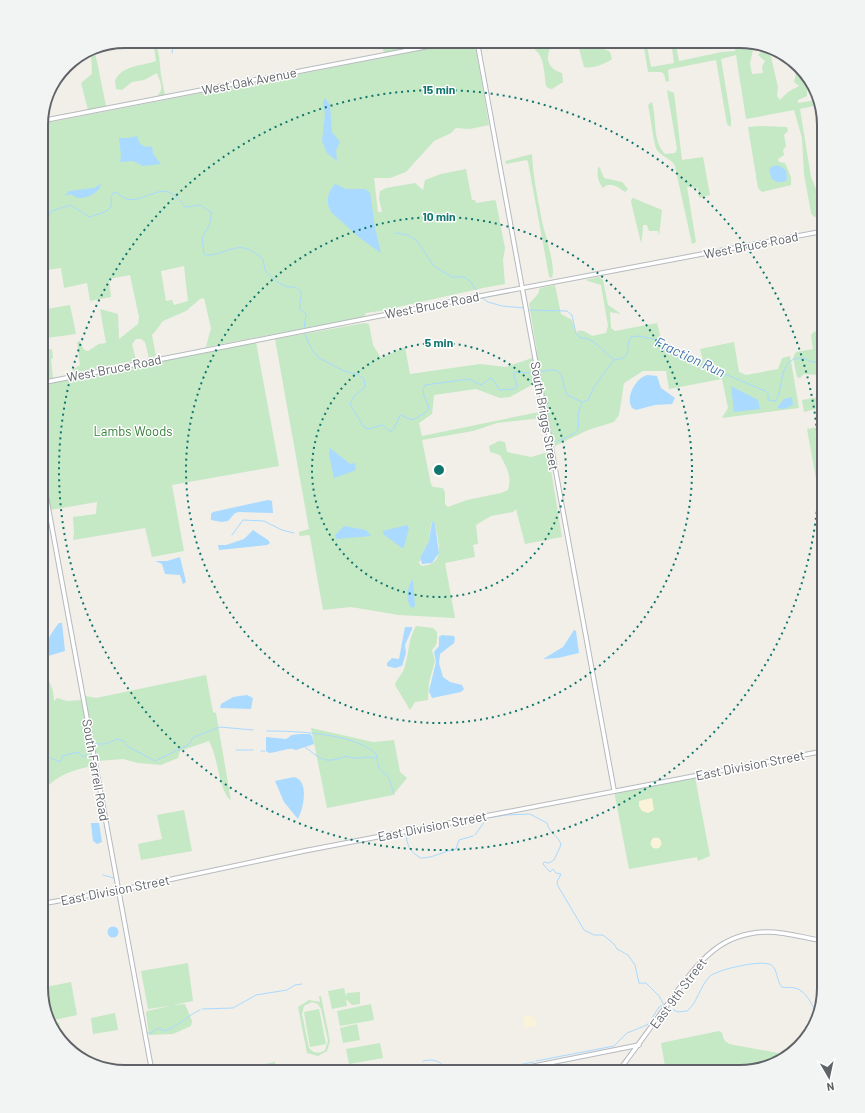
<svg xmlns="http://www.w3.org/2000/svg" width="865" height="1113" font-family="Barlow,sans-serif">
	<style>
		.green { fill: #c5e8c5; fill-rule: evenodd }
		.sand { fill: #fbf3d9 }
		.water { fill: #aadaff }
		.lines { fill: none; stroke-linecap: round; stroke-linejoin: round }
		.stream { stroke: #aadaff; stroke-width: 1 }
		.secondary-casing { stroke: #b6babf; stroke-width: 5.5 }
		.secondary { stroke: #fff; stroke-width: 3.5 }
		.ring { fill: none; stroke: #0f766e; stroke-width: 2; stroke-dasharray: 2 4 }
		.labels { text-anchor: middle; stroke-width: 3; stroke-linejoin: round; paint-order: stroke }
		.street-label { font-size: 13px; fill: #5f6368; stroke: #fff }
		.park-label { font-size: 13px; fill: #348238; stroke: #fff }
		.water-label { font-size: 14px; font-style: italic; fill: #4174aa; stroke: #fff }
		.rim { fill: none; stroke: #5f6368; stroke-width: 2 }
		.centre { fill: #0f766e; stroke: #fff; stroke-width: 2 }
		.ring-label { font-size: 12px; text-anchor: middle; font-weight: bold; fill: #0f766e; stroke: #fff; stroke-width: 3; stroke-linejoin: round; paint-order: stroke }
	</style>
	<rect width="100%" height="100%" fill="#f1efe8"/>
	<g class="green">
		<path d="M153,41H155L159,55L161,75L165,95L157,96C165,89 160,82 157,73L144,80L132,82L122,90L116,89L115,81C121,65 143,66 156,61Z"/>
		<polygon points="381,41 418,41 419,46 384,53"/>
		<path d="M469,41L475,43L489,125L470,129L456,128L451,133L434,141L406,172L390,178H374L378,212H382L379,199L380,191L386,188L415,183L423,190L425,180L441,174L466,169L472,200H475L476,203L495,200L496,202L505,248L503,260L505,284L483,288L398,307L395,311L394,309L366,313L364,317L206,347L211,328L204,298L200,299L186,311L163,321C159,326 157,330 152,335L156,356L149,358L145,342L141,339H136L132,344L136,360L71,374L69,372L80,365L77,342L80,341L84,350L88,351L99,344L106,343L100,309L118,314L119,339L138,324L139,317L130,275L109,279L111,297L90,301L87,283L64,288L61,268L47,270L41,242V124ZM184,266L188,301L174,305L172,300L166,301L161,271Z"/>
		<path d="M533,41H554C545,55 545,68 562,73L563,82L552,89L548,88L546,86C544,74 545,57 535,50Z"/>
		<path d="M577,41C583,41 588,46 594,48C601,49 604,48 610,52L612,59C606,64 591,69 584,67Z"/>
		<polygon points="643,41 646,41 651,67 674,63 671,41 675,41 679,61 722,52 735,51 736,44 750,43 754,46 750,63 752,74 763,73 762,67 765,61 758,55 761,52 770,52 778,87 777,96 780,100 788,92 799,86 794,82 797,70 801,70 810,79 807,83 807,96 798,100 798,103 816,100 818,105 800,109 811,177 816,189 820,189 824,210 818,216 814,217 811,213 804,174 802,138 794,110 746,119 736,55 721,59 731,119 731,126 729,126 727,124 716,60 670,69 668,70 669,81 666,82 664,74 661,72 648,72"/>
		<polygon points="94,47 106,106 105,108 88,110 81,83 92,74 91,49"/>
		<path d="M667,90L674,93L682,160L703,157L710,195L699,198L698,188L687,187L696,242L692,244L675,166C672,159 662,157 657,150C653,143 651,116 648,106L649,104L652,102C657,119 652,140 665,154L675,153L677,149Z"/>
		<polygon points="760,126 787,127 788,131 784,135 786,146 783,150 784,155 778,159 779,162 785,163 791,177 791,185 762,192 758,188 748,127"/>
		<path d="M532,154C533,177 538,199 542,221C545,235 556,266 552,278L549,277L547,265L528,162L527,160L506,164L505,161Z"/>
		<path d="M599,166L604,178L622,182L628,189L625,192C618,187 610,181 603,188C598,183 596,172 599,166Z"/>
		<path d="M633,198L662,210L659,236L658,231H649L647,225H643C643,229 642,240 641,243L632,206L631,200Z"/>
		<path d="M599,277L603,280L608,305L621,314L610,312L611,328L615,331L657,323L662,343L703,361L700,349L734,342L739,372L746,375L778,369L782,358L790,356L799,408L722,418L728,408L722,379L669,389L666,371H643L624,383L619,415L614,422L588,430L553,447L539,381L510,397L500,398L476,389L434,395L432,414L419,423L422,436L539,412L537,397H539L542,418L497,423L473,431L422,440L431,484L433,487L443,488L445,493V504L448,507L467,500L501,493L508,490C512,474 507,469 500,455L490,452L489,446L499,441L505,442L507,452L531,457L548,452L562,537L525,544L516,509L513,512L491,516L476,525L478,544L473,545L475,557L445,563L455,618L399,615L351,607L323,610L310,537L309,535L300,536L299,534V532L309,529L275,339L365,323L369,324L373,345L381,358L405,347L410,374L480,364L506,367L535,357L534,352L537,351L529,304L538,294L540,288L555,285L561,314L572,320L576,334L577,331C583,329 587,333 592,336L606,333L608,326L601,285L585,280ZM431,523L435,524C438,541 447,564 422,566L418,562H420V558L429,541Z"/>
		<polygon points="70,305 76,334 47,338 41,310"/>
		<polygon points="815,331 818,334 824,335 824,373 818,375 804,374 800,378 797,377 793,358 796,352 813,349 811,335"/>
		<polygon points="256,342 279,466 172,485 184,551 152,557 145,528 73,540 74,533 73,517 96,514 97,502 50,510 41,460 41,384"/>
		<polygon points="52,349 53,358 51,359 53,378 41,380 41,350"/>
		<polygon points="824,396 824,407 804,412 802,400"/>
		<polygon points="824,426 824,523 807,429"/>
		<path d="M416,626L433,628L437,632C437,640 438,644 432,650L435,661L429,682L428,700L415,702L410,710L395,685C397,678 402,675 404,669C409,655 408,639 416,626Z"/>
		<path d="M41,664L43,666L53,691L54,701L57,698L67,701L82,700L94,766C74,769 50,777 41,796Z"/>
		<path d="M206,675L213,712L216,713L231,801C218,789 219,759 209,741L180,751L178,758L161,765L138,763L123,759L98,761L85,700L86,696L96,698Z"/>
		<polygon points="311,728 373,742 394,740 400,772 407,778 393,795 327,808"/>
		<polygon points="695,777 710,856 698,861 697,857 629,869 614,791"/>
		<polygon points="184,810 192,851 141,860 138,844 162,839 157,815"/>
		<polygon points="188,963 193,1001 173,1005 185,1004 192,1021 191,1026 173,1034 149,1035 146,1013 147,1011 170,1006 148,1009 141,971"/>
		<polygon points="71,982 77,1015 54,1020 54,1023 59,1022 62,1041 55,1035 41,988"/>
		<polygon points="344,988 346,997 347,993 360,992 360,1004 352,1005 346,999 347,1006 332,1009 328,991"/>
		<path d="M319,996H321L330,1041L327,1051L318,1056L307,1053L298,1007L309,1000L320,1002ZM312,1002L318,1004L321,1009L328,1041L325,1050C320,1054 314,1054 309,1048L302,1014L304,1006Z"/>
		<polygon points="371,1004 374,1020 340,1026 337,1011"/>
		<polygon points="319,1009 326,1044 310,1047 304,1012"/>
		<polygon points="115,1013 118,1030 93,1034 91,1018"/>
		<polygon points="357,1024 360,1040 343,1043 340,1028"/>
		<polygon points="719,1031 722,1033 724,1040 729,1044 789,1055 787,1058 740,1072 666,1072 661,1043"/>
		<polygon points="380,1043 383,1058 349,1064 346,1049"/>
		<polygon points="275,1062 277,1072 266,1072 265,1064"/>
	</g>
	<g class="sand">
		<polygon points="652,798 654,810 648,813 642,811 639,806 639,801"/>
		<circle cx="656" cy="843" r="5.5"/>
		<polygon points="527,1015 535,1018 536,1026 525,1028 523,1018"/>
	</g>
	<g class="water">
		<polygon points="325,98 330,105 332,132 340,142 336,150 337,161 327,153 322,141 325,114 323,101"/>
		<polygon points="137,136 140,144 146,147 152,146 153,154 161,164 143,166 133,161 120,162 121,155 119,138 128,138"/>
		<polygon points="778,165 786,170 787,179 784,182 777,182 772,179 769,170 771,167"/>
		<path d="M101,184C100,193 80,204 71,194L65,196L69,191L94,188Z"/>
		<path d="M335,184L346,189H364L370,192L375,228L381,253L360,238L332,213C325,203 327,193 335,184Z"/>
		<path d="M648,375L657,376L661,388L675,398L672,404L655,405L636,410L632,408C625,397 636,377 648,375Z"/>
		<polygon points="731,386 758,400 760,409 734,412"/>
		<polygon points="792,397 793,405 784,409 777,408 784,399"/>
		<polygon points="330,448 350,464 355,463 356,470 334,478 329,454"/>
		<polygon points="268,500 272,501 273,513 239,512 235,513 228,521 222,522 211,520 211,514 213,512"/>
		<polygon points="432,521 435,524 439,553 432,563 422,564 420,558 429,541"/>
		<polygon points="407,525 409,528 404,547 402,548 383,534 383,531"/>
		<polygon points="344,526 366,530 371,536 336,539 335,535"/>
		<polygon points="253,530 268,540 270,543 267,545 219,550 218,545 226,545 244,539"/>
		<polygon points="180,557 186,582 183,584 180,575 165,574 162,564 155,561 167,561"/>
		<path d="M412,580H413L415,606L412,608C405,602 407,587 412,580Z"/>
		<path d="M59,623H62L65,651L48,656C42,645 52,632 59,623Z"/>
		<polygon points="405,627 412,627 412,629 405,645 406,653 402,666 395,668 387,666 387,663 392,658 399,659"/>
		<polygon points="574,630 576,631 579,653 558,658 543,659 563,647"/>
		<polygon points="442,635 454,636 455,639 454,643 440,654 439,663 443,677 450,682 462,685 464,689 461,692 432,698 429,691 436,662 434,652 439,646 439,637"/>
		<polygon points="247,695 253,698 251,709 220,708 221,704 233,697"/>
		<polygon points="300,734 310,734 312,736 314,744 296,750 289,748 276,752 269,753 266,751 266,737 286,739 292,735"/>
		<path d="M294,777C310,781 303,809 298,819L284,802L275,781Z"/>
		<polygon points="91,823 99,823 102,842 97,844 93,841"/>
		<circle cx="113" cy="932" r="5.5"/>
	</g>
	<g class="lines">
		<g class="stream">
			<polyline points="172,53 174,41"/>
			<polyline points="396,233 408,235 417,241 434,266 452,277 464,277 470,281 479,294"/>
			<path d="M41,234L51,211L71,205L89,217C95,215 110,212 111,206C112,200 110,198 113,193L116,192C120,195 123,198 127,199C141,203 158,186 171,193C178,197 181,202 185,207L200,205L211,212C212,222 207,230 202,238L204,254C213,259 232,245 244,248C251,249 258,255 263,259L265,270C271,276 277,283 285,286C290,288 299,285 301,293C302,298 299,303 300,309L306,314L304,329"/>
			<polyline points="481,297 488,302 502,306 524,308"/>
			<polyline points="528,310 567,311 572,315 576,334 581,338 585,338 594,342 614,360"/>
			<path d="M304,332L312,350L319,358L344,371L357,374L364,379L365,387L353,397L350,404L364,427L369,429L382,425L391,432L395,427L400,415L413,420L425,413L429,408C427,400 420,393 425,385L469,379L481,385L491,378L495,382L499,390L515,389L517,386L514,376V372L535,373"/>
			<path d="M614,360C634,358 624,348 631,337L638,336L654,339L671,351L765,391L768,393V400L776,401C784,387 778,358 801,358C807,358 810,363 816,362C822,354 816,345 824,337"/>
			<path d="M539,372C567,365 560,377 567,395L582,402"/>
			<polyline points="583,402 588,400 594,387 614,360"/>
			<path d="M558,441C593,428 570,424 582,403"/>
			<polyline points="232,535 243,520 264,521 282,530 294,533"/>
			<path d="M267,731C295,731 355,733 376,754L379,768L389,778L394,794"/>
			<polyline points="93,744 105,744 117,739 124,741 127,746 155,761 188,745 194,737 220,727 253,730"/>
			<path d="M305,747C322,760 324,764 347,756C356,761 365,755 375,758"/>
			<polyline points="236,750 253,750"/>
			<polyline points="281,750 291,748"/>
			<polyline points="261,751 265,751"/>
			<path d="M41,757L51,758L60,762L62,759V756L78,752L83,757C88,756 90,752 90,746"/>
			<path d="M406,834C407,846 410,852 421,858C434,858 444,851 456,849L459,840L473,836"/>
			<path d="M475,835L487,818L506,815L530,814L547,823C549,833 559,836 561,845L554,860L549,863L544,862L543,864L550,872L553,869L556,873L561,874L557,882L558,886L584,930L594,935H603L614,944L617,949L628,955L635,965L639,983H646L659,996L664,1005"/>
			<polyline points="103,875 114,878"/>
			<path d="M667,1007L678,1012L687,1011C697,1003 700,987 709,977C715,970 762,959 771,965C778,969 776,981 782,987C786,988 791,987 795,988C807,991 812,1005 817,1015"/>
			<polyline points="202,1009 233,1008 256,995 287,990 295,985 302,984"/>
			<polyline points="652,1018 659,1007 663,1005"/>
			<path d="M146,1033H151L158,1028L165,1031C178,1026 187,1016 200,1010"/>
			<path d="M423,1061C436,1058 441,1062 449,1072"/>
			<polyline points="536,1061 614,1046 627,1033 647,1025 650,1021"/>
			<polyline points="479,1072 534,1062"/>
		</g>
		<defs>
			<g id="secondary">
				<polyline points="477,41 614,790"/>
				<polyline points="41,121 456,41"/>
				<polyline points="41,383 480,296 824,231"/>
				<polyline points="41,468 152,1072"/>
				<polyline points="41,904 130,888 304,851 824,751"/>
				<polyline points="504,1072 639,1045"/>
				<path d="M618,1072C636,1048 653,1024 670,1001C697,965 717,933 767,932C786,932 805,938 824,941"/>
			</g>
		</defs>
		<use href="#secondary" class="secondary-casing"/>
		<use href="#secondary" class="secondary"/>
	</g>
	<g class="ring">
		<circle cx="439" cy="470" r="127"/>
		<circle cx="439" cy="470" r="253"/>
		<circle cx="439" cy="470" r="380"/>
	</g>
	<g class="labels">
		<g class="street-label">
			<text transform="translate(249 81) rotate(-11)" y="5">West Oak Avenue</text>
			<text transform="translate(751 245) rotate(-11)" y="5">West Bruce Road</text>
			<text transform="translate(432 305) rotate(-11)" y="5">West Bruce Road</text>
			<text transform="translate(114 368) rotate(-11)" y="5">West Bruce Road</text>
			<text transform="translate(545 416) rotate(80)" y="5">South Briggs Street</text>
			<text transform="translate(750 765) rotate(-11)" y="5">East Division Street</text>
			<text transform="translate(96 770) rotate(80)" y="5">South Farrell Road</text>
			<text transform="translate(432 826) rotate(-11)" y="5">East Division Street</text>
			<text transform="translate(115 890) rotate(-11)" y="5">East Division Street</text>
			<text transform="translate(678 993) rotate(-53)" y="5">East 9th Street</text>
		</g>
		<g class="park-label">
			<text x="133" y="436">Lambs Woods</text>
		</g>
		<g class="water-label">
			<text transform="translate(690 357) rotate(25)" y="5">Fraction Run</text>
		</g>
	</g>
	<path d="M0 0H865V1113H0ZM125 48H740A77 77 0 0 1 817 125V988A77 77 0 0 1 740 1065H125A77 77 0 0 1 48 988V125A77 77 0 0 1 125 48Z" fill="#f2f3f3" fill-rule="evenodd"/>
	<path class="rim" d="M125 48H740A77 77 0 0 1 817 125V988A77 77 0 0 1 740 1065H125A77 77 0 0 1 48 988V125A77 77 0 0 1 125 48Z"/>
	<circle cx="439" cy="470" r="6" class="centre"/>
	<g class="ring-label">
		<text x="439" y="94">15 min</text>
		<text x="439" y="221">10 min</text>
		<text x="439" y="347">5 min</text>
	</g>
	<g transform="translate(829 1077) rotate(171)" stroke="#ffffff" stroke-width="3" paint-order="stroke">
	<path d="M0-3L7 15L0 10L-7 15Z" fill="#5f6368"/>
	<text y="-6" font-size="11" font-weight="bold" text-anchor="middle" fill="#5f6368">N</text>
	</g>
</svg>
